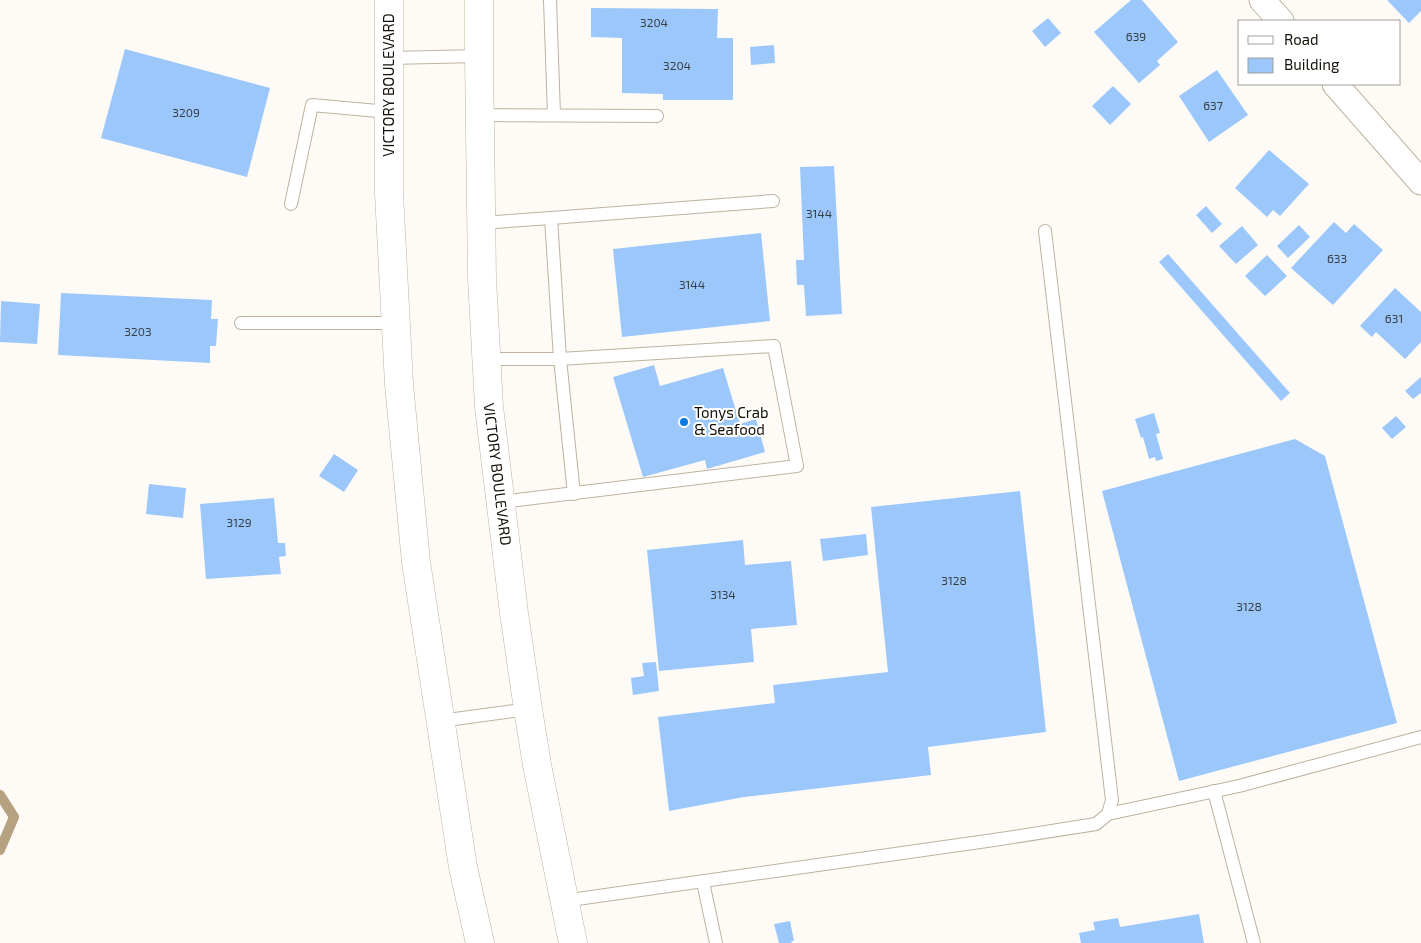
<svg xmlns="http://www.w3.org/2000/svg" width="1421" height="943" font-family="'Exo 2',sans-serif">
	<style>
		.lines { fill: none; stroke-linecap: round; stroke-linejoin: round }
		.stream { stroke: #b6a280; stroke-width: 10 }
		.building { fill: #9cc7fa }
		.service-casing { stroke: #bfb29e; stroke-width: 14 }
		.minor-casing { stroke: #bfb29e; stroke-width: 27 }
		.secondary-casing { stroke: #bfb29e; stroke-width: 29 }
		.service { stroke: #fff; stroke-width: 12 }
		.minor { stroke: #fff; stroke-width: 25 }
		.secondary { stroke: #fff; stroke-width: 28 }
		.poi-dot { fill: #097ae1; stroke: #fff; stroke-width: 2 }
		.labels { text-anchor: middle; stroke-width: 4; stroke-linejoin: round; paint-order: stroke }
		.number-label { font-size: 12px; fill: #363e44 }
		.street-label { font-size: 15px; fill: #141008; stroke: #fff }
		.poi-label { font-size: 15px; fill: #141008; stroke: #fff; text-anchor: start }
	</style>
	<rect width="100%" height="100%" fill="#fefbf7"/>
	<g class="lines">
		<polyline class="stream" points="0,795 14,817 0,850"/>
	</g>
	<g class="building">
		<polygon points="1131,0 1142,0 1178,42 1157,61 1160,65 1139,83 1094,32"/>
		<polygon points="1387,0 1421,0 1421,11 1409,23"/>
		<polygon points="591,8 718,9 717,38 733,38 733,100 663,100 663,94 622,93 622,38 591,37"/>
		<polygon points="1048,18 1061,33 1045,47 1032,31"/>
		<polygon points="774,45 775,63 751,65 750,47"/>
		<polygon points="125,49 270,88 247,177 101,138"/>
		<polygon points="1217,70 1248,115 1209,142 1179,96"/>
		<polygon points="1113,86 1131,104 1110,125 1092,106"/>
		<polygon points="1269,150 1309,184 1280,216 1273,210 1267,217 1235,188"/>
		<polygon points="834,166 842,314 806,316 804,285 797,285 796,260 804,260 800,167"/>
		<polygon points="1206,206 1222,224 1212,233 1196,215"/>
		<polygon points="1334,222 1346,233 1354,224 1383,250 1333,305 1291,268"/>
		<polygon points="1299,225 1310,237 1288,258 1277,246"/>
		<polygon points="1242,226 1258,245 1236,264 1219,246"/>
		<polygon points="761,233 770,321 622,337 613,249"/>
		<polygon points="1168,254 1290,393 1281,401 1159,262"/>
		<polygon points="1267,255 1287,276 1265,296 1245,276"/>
		<polygon points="1395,288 1421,312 1421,342 1405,359 1376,332 1372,337 1360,326"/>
		<polygon points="61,293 212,300 211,319 218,319 216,346 210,346 210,363 58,355"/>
		<polygon points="1,301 40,304 37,344 0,342"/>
		<polygon points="654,365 660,386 723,368 740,424 756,419 765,452 707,469 705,460 643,477 613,377"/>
		<polygon points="1421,377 1421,393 1413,399 1405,391"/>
		<polygon points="1154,413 1160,433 1156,434 1163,459 1156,461 1155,457 1149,459 1143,437 1141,438 1135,419"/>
		<polygon points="1396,416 1406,427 1392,439 1382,428"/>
		<polygon points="1295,439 1325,456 1397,723 1179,781 1102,491"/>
		<polygon points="334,454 358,470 344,492 319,476"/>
		<polygon points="149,484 186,488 183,518 146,514"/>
		<polygon points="1020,491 1046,732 928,747 931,775 744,797 669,811 658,717 775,703 773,685 888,672 871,507"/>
		<polygon points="274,498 278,543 285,543 286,556 279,557 281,574 206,579 200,504"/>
		<polygon points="866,534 868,555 823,561 820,539"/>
		<polygon points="743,540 745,565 791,561 797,625 751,629 754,662 659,671 647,550"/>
		<polygon points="656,662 659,691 633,695 631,678 644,676 642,663"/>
		<polygon points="1199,914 1204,943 1081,943 1079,933 1095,930 1093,922 1118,918 1120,927"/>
		<polygon points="790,921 794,941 791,941 792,943 779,943 774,924"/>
	</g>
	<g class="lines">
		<defs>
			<g id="service">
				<polyline points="550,0 554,115"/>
				<polyline points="389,58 479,56"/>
				<polyline points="480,115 657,116"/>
				<polyline points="291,204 312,105 389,112"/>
				<polyline points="481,223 551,218"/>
				<polyline points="241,323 396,323"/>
				<polyline points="487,359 560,359 774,346 797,466 501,502"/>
				<polyline points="574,494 560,359 551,218 773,201"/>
				<polyline points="440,721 528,709"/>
				<polyline points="1214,791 1254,943"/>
				<polyline points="1108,814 1239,786 1421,737"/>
				<polyline points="703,882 716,943"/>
				<polyline points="563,901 994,840 1096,824 1108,814 1112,800 1045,231"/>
			</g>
			<g id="minor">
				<polyline points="1262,0 1281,21"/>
				<polyline points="1335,84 1421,182"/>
			</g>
			<g id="secondary">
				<polyline points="389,0 389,193 399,384 416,562 463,867 480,943"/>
				<path id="s1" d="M479,0V56L482,278L489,407L514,613L528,709L537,765L573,943"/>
			</g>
		</defs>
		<use href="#service" class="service-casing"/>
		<use href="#minor" class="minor-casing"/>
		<use href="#secondary" class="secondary-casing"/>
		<use href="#service" class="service"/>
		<use href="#minor" class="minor"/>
		<use href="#secondary" class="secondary"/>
	</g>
	<circle class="poi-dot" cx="684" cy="422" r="5"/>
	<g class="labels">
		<g class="number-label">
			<text x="654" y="27">3204</text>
			<text x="1136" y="41">639</text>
			<text x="677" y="70">3204</text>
			<text x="1213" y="110">637</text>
			<text x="186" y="117">3209</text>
			<text x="819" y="218">3144</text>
			<text x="1337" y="263">633</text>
			<text x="692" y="289">3144</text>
			<text x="1394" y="323">631</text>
			<text x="138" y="336">3203</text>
			<text x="239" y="527">3129</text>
			<text x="954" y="585">3128</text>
			<text x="723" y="599">3134</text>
			<text x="1249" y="611">3128</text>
		</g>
		<g class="street-label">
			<text transform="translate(389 85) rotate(-90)" y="5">VICTORY BOULEVARD</text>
			<text dy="5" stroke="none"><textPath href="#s1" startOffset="475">VICTORY BOULEVARD</textPath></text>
		</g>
		<g class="poi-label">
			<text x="694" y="418">Tonys Crab<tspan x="694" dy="17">&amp; Seafood</tspan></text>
		</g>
	</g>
	<rect x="1238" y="20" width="162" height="65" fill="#ffffff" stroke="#a19f9c"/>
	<rect x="1248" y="36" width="25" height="8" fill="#ffffff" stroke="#a19f9c"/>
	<text x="1284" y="45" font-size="15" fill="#141008">Road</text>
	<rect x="1248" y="58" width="25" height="15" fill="#9cc7fa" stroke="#a19f9c"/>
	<text x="1284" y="70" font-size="15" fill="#141008">Building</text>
</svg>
